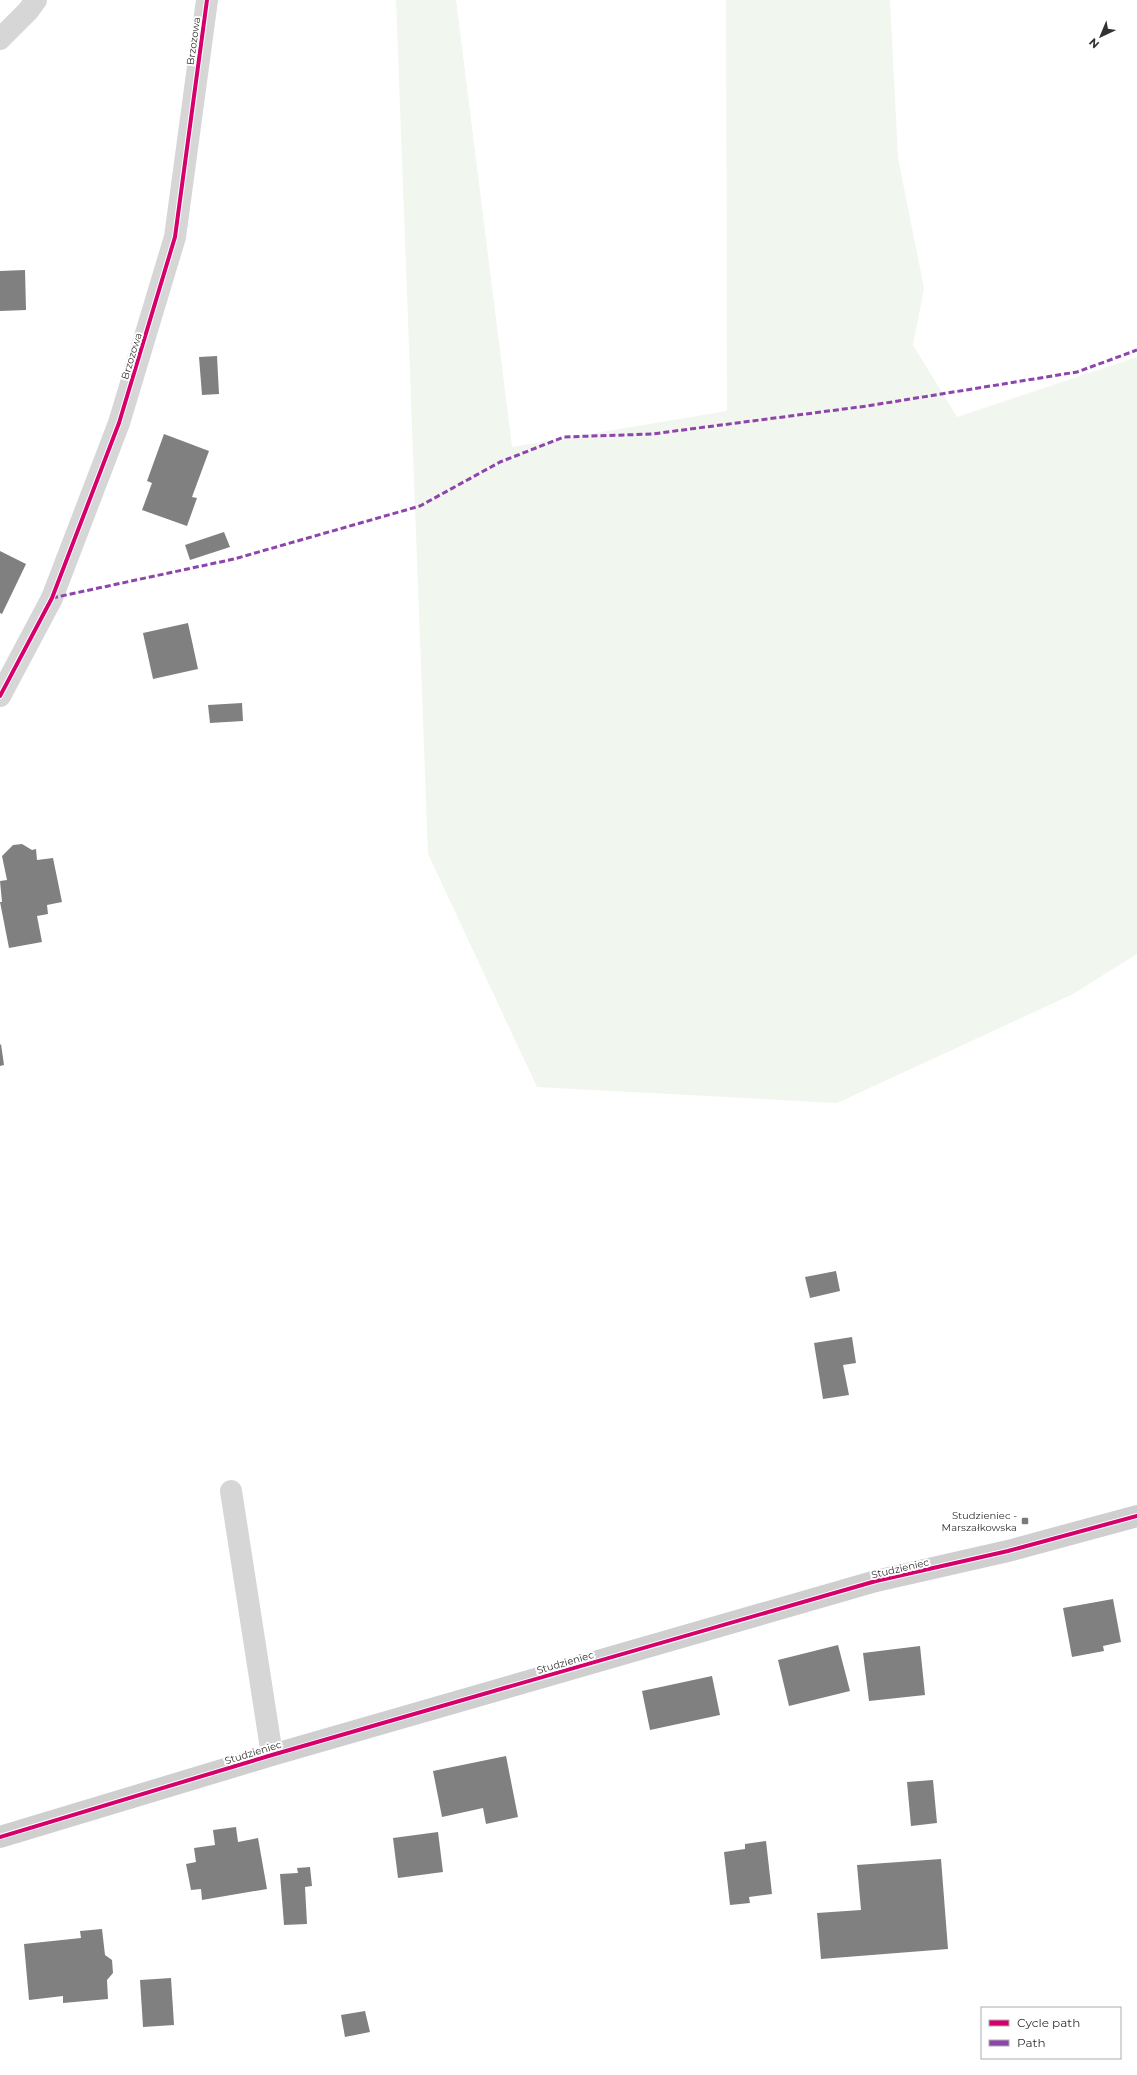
<svg xmlns="http://www.w3.org/2000/svg" width="1137" height="2075" font-family="Montserrat,sans-serif">
	<style>
		.green { fill: #f1f6ee }
		.building { fill: #808080 }
		.lines { fill: none; stroke-linecap: round; stroke-linejoin: round }
		.street { stroke: #d6d6d6; stroke-width: 22 }
		.secondary { stroke: #cfcfcf; stroke-width: 22 }
		.quiet { stroke: #8e44ad; stroke-width: 3; stroke-dasharray: 6 3; stroke-linecap: butt }
		.cycleway-casing { stroke: #fff; stroke-width: 6 }
		.cycleway { stroke: #d6006c; stroke-width: 4 }
		.poi-dot { fill: #7a7a7a; stroke: #fff; stroke-width: 1.5 }
		.labels { text-anchor: middle; stroke-width: 4; stroke-linejoin: round; paint-order: stroke }
		.street-label { font-size: 10px; fill: #323232; stroke: #fff }
		.poi-label { font-size: 10px; fill: #323232; stroke: #fff; text-anchor: end }
	</style>
	<rect width="100%" height="100%" fill="#fff"/>
	<polygon class="green" points="396,0 456,0 512,447 727,411 726,0 890,0 898,158 924,288 913,345 957,417 1137,357 1137,954 1073,994 837,1103 537,1087 428,854"/>
	<g class="building">
		<polygon points="25,270 26,310 0,311 0,271"/>
		<polygon points="217,356 219,394 202,395 199,357"/>
		<polygon points="164,434 209,451 192,497 197,498 187,526 142,510 152,483 147,481"/>
		<polygon points="224,532 230,547 190,560 185,545"/>
		<polygon points="0,551 26,564 2,614 0,613"/>
		<polygon points="188,623 198,669 153,679 143,633"/>
		<polygon points="242,703 243,721 210,723 208,705"/>
		<polygon points="22,844 32,850 36,849 37,860 53,858 62,902 47,905 48,914 37,916 42,942 9,948 0,902 2,902 0,881 7,880 2,856 13,845"/>
		<polygon points="1,1044 4,1065 0,1066 0,1045"/>
		<polygon points="836,1271 840,1291 810,1298 805,1277"/>
		<polygon points="852,1337 856,1363 843,1365 849,1395 823,1399 814,1343"/>
		<polygon points="1113,1599 1121,1642 1103,1646 1104,1651 1072,1657 1063,1608"/>
		<polygon points="838,1645 850,1691 789,1706 778,1660"/>
		<polygon points="920,1646 925,1695 869,1701 863,1653"/>
		<polygon points="712,1676 720,1715 650,1730 642,1691"/>
		<polygon points="506,1756 518,1817 486,1824 483,1808 442,1817 433,1771"/>
		<polygon points="933,1780 937,1823 911,1826 907,1782"/>
		<polygon points="236,1827 238,1842 258,1838 267,1889 202,1900 201,1889 191,1890 186,1864 196,1862 194,1848 215,1845 213,1830"/>
		<polygon points="438,1832 443,1872 398,1878 393,1838"/>
		<polygon points="766,1841 772,1894 749,1897 750,1903 730,1905 724,1852 745,1849 745,1844"/>
		<polygon points="941,1859 948,1949 821,1959 817,1913 861,1910 857,1865"/>
		<polygon points="310,1867 312,1886 305,1887 307,1924 284,1925 280,1874 298,1873 297,1868"/>
		<polygon points="102,1929 105,1955 112,1960 113,1973 107,1980 108,1999 63,2003 63,1996 29,2000 24,1944 81,1938 80,1931"/>
		<polygon points="171,1978 174,2025 143,2027 140,1980"/>
		<polygon points="365,2011 370,2032 345,2037 341,2015"/>
	</g>
	<g class="lines">
		<g class="street">
			<polyline points="0,39 28,11 36,0"/>
			<polyline points="0,696 52,598 119,423 175,237 207,0"/>
			<polyline points="231,1491 272,1755"/>
		</g>
		<polyline class="secondary" points="0,1837 272,1755 876,1581 1008,1551 1137,1516"/>
		<polyline class="quiet" points="52,598 234,559 420,506 500,462 564,437 652,434 867,406 1077,372 1137,350"/>
		<defs>
			<g id="cycleway">
				<polyline points="0,696 52,598 119,423 175,237 207,0"/>
				<polyline points="0,1837 272,1755 876,1581 1008,1551 1137,1516"/>
			</g>
		</defs>
		<use href="#cycleway" class="cycleway-casing"/>
		<use href="#cycleway" class="cycleway"/>
	</g>
	<rect class="poi-dot" x="1021" y="1517" width="8" height="8" rx="2"/>
	<g class="labels">
		<g class="street-label">
			<text transform="translate(193 41) rotate(-82)" y="4">Brzozowa</text>
			<text transform="translate(131 356) rotate(-73)" y="4">Brzozowa</text>
			<text transform="translate(900 1568) rotate(-13)" y="4">Studzieniec</text>
			<text transform="translate(565 1662) rotate(-16)" y="4">Studzieniec</text>
			<text transform="translate(253 1752) rotate(-17)" y="4">Studzieniec</text>
		</g>
		<g class="poi-label">
			<text x="1017" y="1519">Studzieniec -<tspan x="1017" dy="12">Marszałkowska</tspan></text>
		</g>
	</g>
	<rect x="981" y="2007" width="140" height="52" fill="#ffffff" stroke="#adadad"/>
	<rect x="989" y="2020" width="20" height="6" fill="#d6006c" stroke="#adadad"/>
	<text x="1017" y="2027" font-size="12" fill="#323232">Cycle path</text>
	<rect x="989" y="2040" width="20" height="6" fill="#8e44ad" stroke="#adadad"/>
	<text x="1017" y="2047" font-size="12" fill="#323232">Path</text>
	<g transform="translate(1101 36) rotate(224)" stroke="#ffffff" stroke-width="3" paint-order="stroke">
	<path d="M0-3L7 15L0 10L-7 15Z" fill="#323232"/>
	<text y="-6" font-size="11" font-weight="bold" text-anchor="middle" fill="#323232">N</text>
	</g>
</svg>
